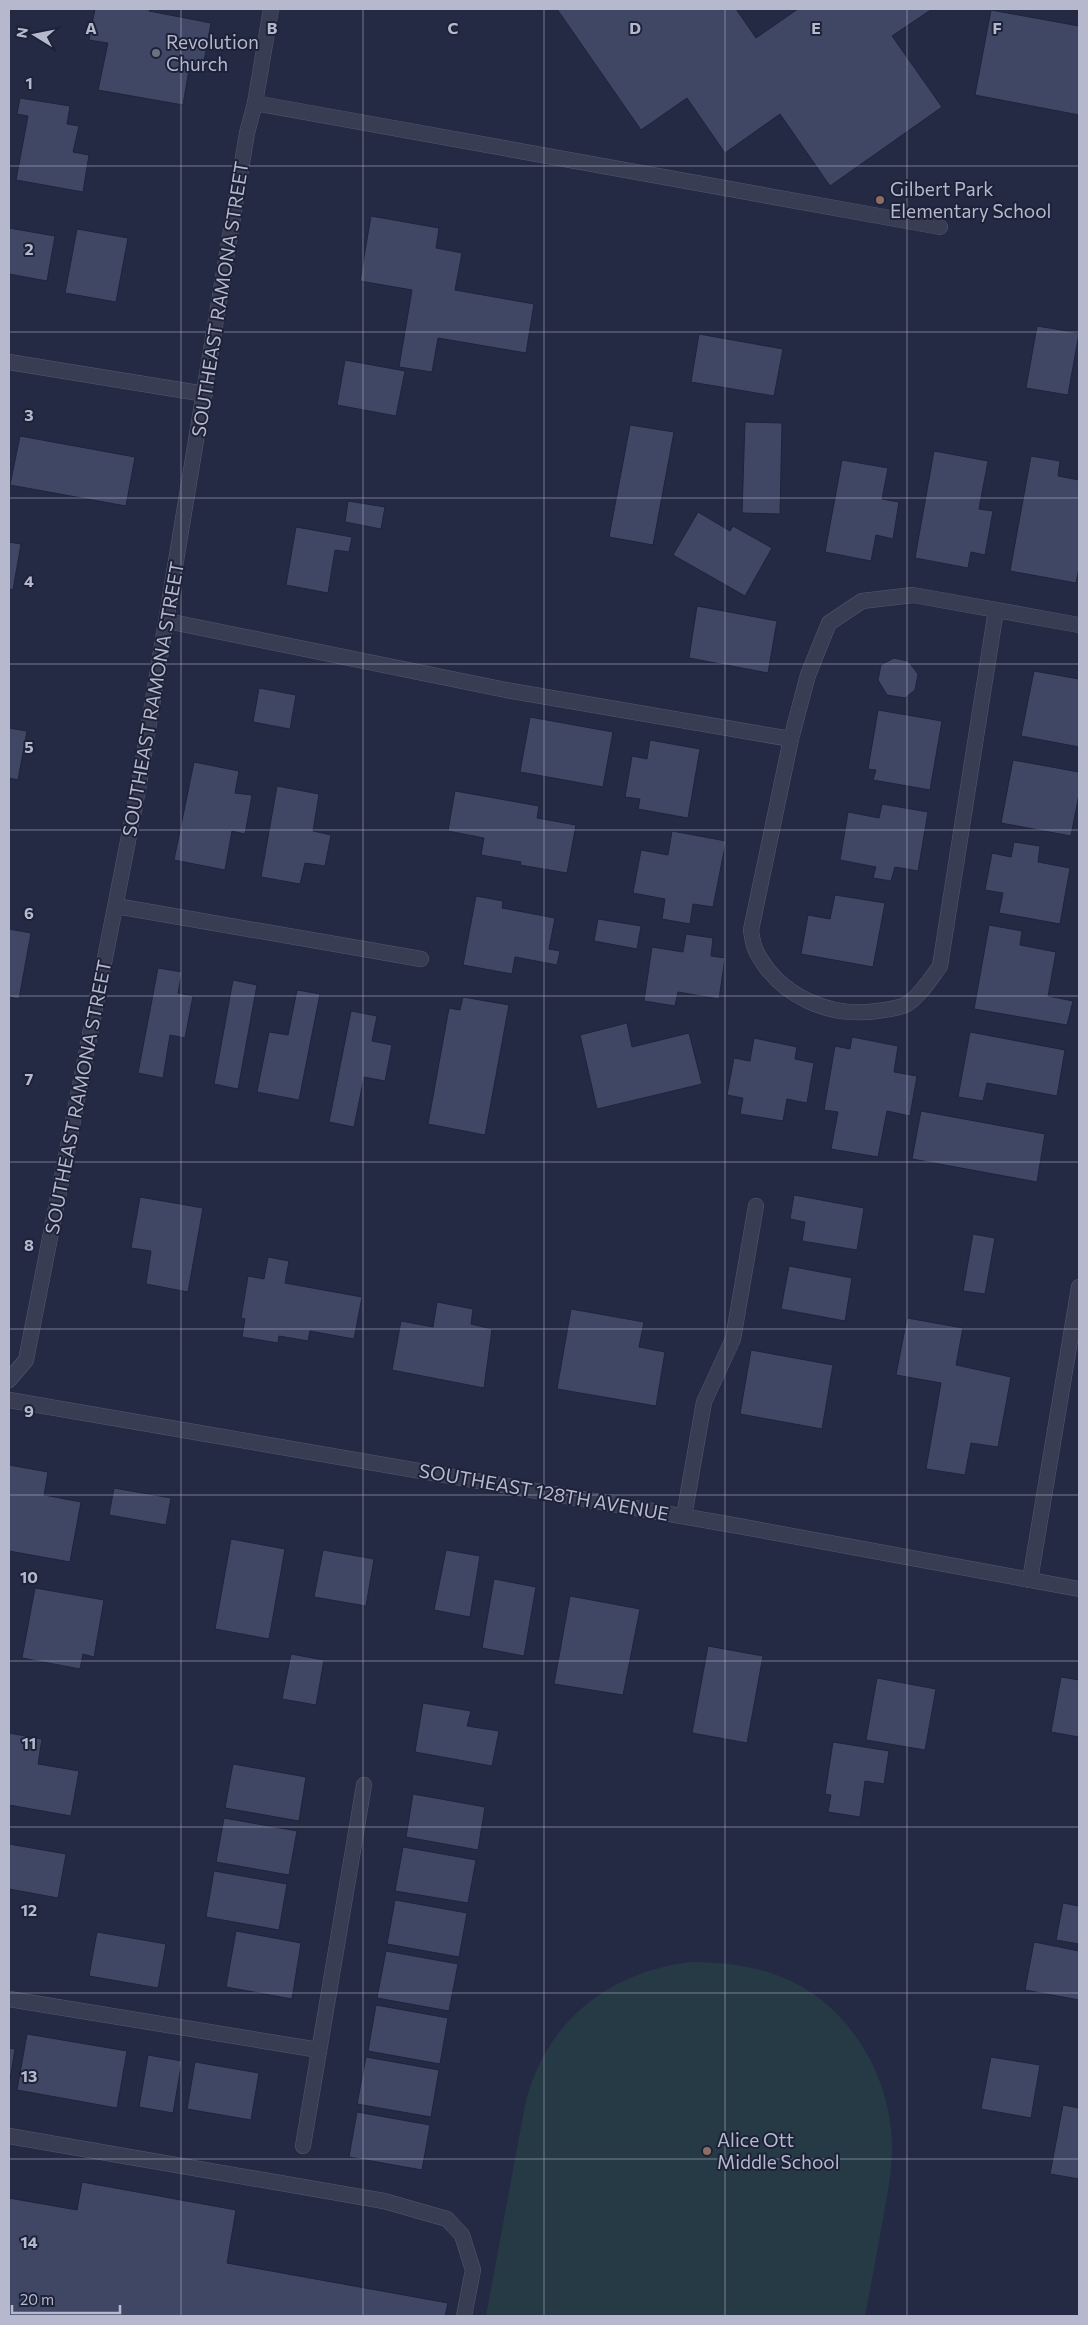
<svg xmlns="http://www.w3.org/2000/svg" width="1088" height="2325" font-family="Commissioner,sans-serif">
	<style>
		.green { fill: #263a45 }
		.building { fill: #404765; stroke: #1f243b }
		.lines { fill: none; stroke-linecap: round; stroke-linejoin: round }
		.service-casing { stroke: #54586e; stroke-width: 16 }
		.minor-casing { stroke: #54586e; stroke-width: 16 }
		.service { stroke: #393d53; stroke-width: 15 }
		.minor { stroke: #393d53; stroke-width: 15 }
		.grid { fill: none; stroke: #b6b9cd; stroke-width: 1; stroke-opacity: 0.55 }
		.worship-dot { fill: #6b7280; stroke: #1d2239; stroke-width: 2 }
		.education-dot { fill: #8d6e63; stroke: #1d2239; stroke-width: 2 }
		.labels { text-anchor: middle; stroke-width: 4; stroke-linejoin: round; paint-order: stroke }
		.poi-label { font-size: 19px; fill: #b6b9cd; stroke: #1d2239; text-anchor: start }
		.street-label { font-size: 19px; fill: #b6b9cd; stroke: #1d2239 }
		.grid-label { font-size: 16px; text-anchor: middle; font-weight: bold; fill: #b6b9cd; stroke: #1d2239; stroke-width: 4; stroke-linejoin: round; paint-order: stroke }
	</style>
	<rect width="100%" height="100%" fill="#242a44"/>
	<path class="green" d="M691,1962C722,1962 755,1966 784,1978C850,2005 892,2078 892,2148C892,2172 887,2196 883,2219C877,2252 871,2284 865,2316H486L525,2105C545,2022 608,1972 691,1962Z"/>
	<g class="building">
		<polygon points="95,9 150,9 149,11 211,23 203,67 190,63 183,105 98,90 108,43 89,40"/>
		<polygon points="557,9 736,9 756,38 798,9 932,9 892,36 942,107 830,186 780,114 725,153 687,98 641,130"/>
		<polygon points="991,10 1079,26 1079,115 975,95"/>
		<polygon points="20,98 70,106 67,124 79,126 73,152 89,155 83,192 16,180 28,116 17,114"/>
		<polygon points="371,216 439,228 436,248 462,253 455,290 534,304 526,353 438,338 432,372 399,367 412,290 360,281"/>
		<polygon points="9,228 55,236 47,281 9,274"/>
		<polygon points="77,229 128,238 116,302 65,293"/>
		<polygon points="1037,326 1079,333 1068,395 1026,388"/>
		<polygon points="699,334 783,349 774,396 691,382"/>
		<polygon points="345,360 405,371 396,416 337,405"/>
		<polygon points="745,422 782,423 780,514 742,513"/>
		<polygon points="630,425 674,432 653,545 609,537"/>
		<polygon points="20,436 135,457 126,506 10,485"/>
		<polygon points="934,451 988,461 979,509 993,511 985,555 971,552 968,568 915,558"/>
		<polygon points="1031,456 1060,461 1058,476 1079,480 1079,568 1076,583 1010,571"/>
		<polygon points="842,460 888,468 882,499 899,502 893,539 876,535 871,561 825,552"/>
		<polygon points="348,501 385,507 381,529 345,522"/>
		<polygon points="698,512 730,531 733,526 772,548 745,596 673,555"/>
		<polygon points="296,527 352,537 349,552 335,550 328,593 286,585"/>
		<polygon points="9,542 21,544 13,590 9,589"/>
		<polygon points="697,606 777,621 768,673 689,658"/>
		<polygon points="894,658 908,661 918,674 915,690 905,698 887,695 878,680 881,665"/>
		<polygon points="1034,671 1079,679 1079,747 1021,736"/>
		<polygon points="259,688 296,695 290,729 253,722"/>
		<polygon points="878,710 942,721 930,790 873,780 876,770 868,769"/>
		<polygon points="530,717 613,732 603,787 520,772"/>
		<polygon points="9,728 27,731 18,780 9,778"/>
		<polygon points="650,740 700,749 688,818 638,809 640,799 625,797 632,756 647,759"/>
		<polygon points="1013,760 1079,772 1079,794 1071,836 1001,823"/>
		<polygon points="194,762 239,771 235,793 252,795 245,834 232,831 225,870 174,860"/>
		<polygon points="277,786 319,794 313,831 331,835 325,866 305,863 300,884 261,877"/>
		<polygon points="455,791 539,806 537,818 576,825 567,873 520,865 521,862 481,855 484,838 448,831"/>
		<polygon points="882,804 928,812 918,871 895,867 891,881 873,878 876,867 840,860 848,812 879,818"/>
		<polygon points="672,831 726,841 713,907 693,904 690,924 662,919 665,899 633,893 641,850 668,855"/>
		<polygon points="1014,842 1040,846 1038,862 1070,868 1060,924 999,913 1003,893 985,890 992,853 1011,857"/>
		<polygon points="835,895 885,903 873,967 801,954 808,915 830,919"/>
		<polygon points="476,896 503,901 502,908 555,918 549,949 560,951 557,965 515,957 512,974 463,965"/>
		<polygon points="598,919 641,926 637,949 594,941"/>
		<polygon points="989,925 1022,931 1020,945 1056,952 1048,996 1073,1001 1067,1025 974,1009"/>
		<polygon points="9,929 31,933 19,999 9,997"/>
		<polygon points="686,934 713,938 711,956 725,958 719,999 678,992 675,1006 644,1001 652,947 683,952"/>
		<polygon points="158,968 182,972 178,993 193,996 185,1038 170,1035 163,1078 138,1073"/>
		<polygon points="233,980 257,985 238,1089 214,1084"/>
		<polygon points="297,990 320,994 299,1100 257,1092 269,1032 288,1035"/>
		<polygon points="463,997 509,1005 485,1135 428,1124 449,1008 460,1010"/>
		<polygon points="351,1011 377,1016 372,1041 392,1045 385,1081 364,1077 354,1127 329,1122"/>
		<polygon points="627,1023 632,1047 689,1033 702,1084 597,1109 580,1035"/>
		<polygon points="970,1032 1065,1050 1057,1096 987,1083 983,1101 958,1097"/>
		<polygon points="852,1037 898,1046 894,1072 917,1076 910,1116 887,1111 878,1157 831,1149 838,1112 824,1110 835,1046 850,1049"/>
		<polygon points="754,1038 797,1047 795,1059 814,1063 807,1103 787,1099 783,1121 740,1114 743,1098 727,1095 734,1058 750,1061"/>
		<polygon points="921,1111 1045,1134 1037,1182 912,1159"/>
		<polygon points="794,1195 864,1208 857,1250 802,1241 805,1222 790,1219"/>
		<polygon points="140,1197 203,1208 188,1292 146,1284 151,1251 131,1248"/>
		<polygon points="973,1234 995,1238 985,1294 963,1291"/>
		<polygon points="268,1257 289,1261 285,1283 362,1297 354,1339 310,1331 308,1341 279,1336 278,1343 242,1337 245,1319 241,1318 248,1276 264,1279"/>
		<polygon points="789,1266 852,1278 845,1321 781,1309"/>
		<polygon points="437,1302 473,1309 471,1324 492,1329 484,1388 392,1370 401,1321 433,1327"/>
		<polygon points="571,1309 644,1322 639,1347 665,1352 656,1406 557,1389"/>
		<polygon points="907,1318 963,1328 956,1365 1011,1377 998,1447 971,1443 965,1475 926,1469 941,1383 896,1375"/>
		<polygon points="751,1350 833,1365 822,1429 740,1414"/>
		<polygon points="9,1465 48,1472 44,1495 81,1502 70,1562 9,1551"/>
		<polygon points="114,1488 171,1498 166,1525 109,1515"/>
		<polygon points="231,1539 285,1549 269,1639 215,1629"/>
		<polygon points="323,1550 374,1559 366,1606 314,1597"/>
		<polygon points="446,1550 480,1556 470,1617 434,1610"/>
		<polygon points="494,1579 536,1587 524,1656 482,1648"/>
		<polygon points="35,1588 104,1600 94,1657 83,1654 80,1669 22,1658"/>
		<polygon points="570,1596 640,1609 623,1695 554,1684"/>
		<polygon points="708,1646 763,1656 747,1743 692,1733"/>
		<polygon points="291,1654 324,1660 316,1705 282,1699"/>
		<polygon points="1061,1677 1079,1680 1079,1737 1051,1732"/>
		<polygon points="877,1678 936,1689 925,1750 866,1740"/>
		<polygon points="423,1703 471,1711 467,1726 499,1731 492,1766 415,1752"/>
		<polygon points="9,1733 42,1739 38,1764 79,1771 71,1816 9,1805"/>
		<polygon points="833,1742 889,1751 884,1784 865,1781 860,1817 828,1812 831,1795 825,1794"/>
		<polygon points="233,1764 306,1777 299,1821 225,1808"/>
		<polygon points="413,1794 485,1807 478,1850 406,1837"/>
		<polygon points="224,1818 297,1831 289,1875 216,1862"/>
		<polygon points="9,1844 66,1854 58,1898 9,1889"/>
		<polygon points="403,1847 476,1860 468,1903 395,1891"/>
		<polygon points="214,1871 287,1884 279,1930 206,1917"/>
		<polygon points="395,1900 467,1913 459,1957 387,1944"/>
		<polygon points="1063,1903 1079,1906 1079,1944 1056,1940"/>
		<polygon points="236,1931 301,1943 292,1999 226,1987"/>
		<polygon points="97,1932 166,1944 158,1988 89,1976"/>
		<polygon points="1034,1942 1079,1951 1079,2000 1025,1990"/>
		<polygon points="386,1951 458,1964 449,2011 377,1998"/>
		<polygon points="376,2005 448,2018 440,2064 368,2051"/>
		<polygon points="27,2034 127,2051 117,2108 17,2090"/>
		<polygon points="9,2048 15,2049 9,2085"/>
		<polygon points="148,2055 182,2061 173,2113 139,2107"/>
		<polygon points="366,2057 439,2070 431,2117 357,2104"/>
		<polygon points="991,2057 1040,2065 1031,2118 981,2109"/>
		<polygon points="195,2062 259,2073 251,2120 187,2109"/>
		<polygon points="1063,2105 1079,2108 1079,2179 1050,2174"/>
		<polygon points="357,2112 430,2125 422,2170 349,2157"/>
		<polygon points="82,2182 236,2210 227,2263 448,2303 445,2316 9,2316 9,2198 77,2210"/>
	</g>
	<g class="lines">
		<defs>
			<g id="service">
				<polyline points="255,103 940,227"/>
				<path d="M996,610L940,966C931,978 920,996 907,1004C900,1008 885,1010 877,1011C829,1018 780,996 757,953C753,946 752,938 751,930L791,739L808,675L829,623L862,601L913,595L1079,625"/>
				<polyline points="167,621 506,690 791,739"/>
				<polyline points="116,906 421,959"/>
				<polyline points="1030,1580 1079,1287"/>
				<polyline points="9,1999 319,2050"/>
				<polyline points="9,2136 384,2201 447,2219 462,2235 473,2270 464,2316"/>
				<polyline points="303,2146 364,1785"/>
			</g>
			<g id="minor">
				<polyline points="9,362 205,394"/>
				<polyline points="9,1380 26,1360 138,790 247,133 255,103 271,9"/>
				<polyline points="9,1400 733,1525 1079,1589"/>
				<polyline points="684,1516 704,1402 733,1339 756,1206"/>
			</g>
		</defs>
		<use href="#service" class="service-casing"/>
		<use href="#minor" class="minor-casing"/>
		<use href="#service" class="service"/>
		<use href="#minor" class="minor"/>
	</g>
	<path class="grid" d="M181,9V2316M363,9V2316M544,9V2316M725,9V2316M907,9V2316M9,166H1079M9,332H1079M9,498H1079M9,664H1079M9,830H1079M9,996H1079M9,1162H1079M9,1329H1079M9,1495H1079M9,1661H1079M9,1827H1079M9,1993H1079M9,2159H1079"/>
	<circle class="worship-dot" cx="156" cy="53" r="5"/>
	<g class="education-dot">
		<circle cx="880" cy="200" r="5"/>
		<circle cx="707" cy="2151" r="5"/>
	</g>
	<g class="labels">
		<g class="poi-label">
			<text x="166" y="49">Revolution<tspan x="166" dy="22">Church</tspan></text>
			<text x="890" y="196">Gilbert Park<tspan x="890" dy="22">Elementary School</tspan></text>
			<text x="717" y="2147">Alice Ott<tspan x="717" dy="22">Middle School</tspan></text>
		</g>
		<g class="street-label">
			<text transform="translate(220 299) rotate(-81)" y="7">SOUTHEAST RAMONA STREET</text>
			<text transform="translate(153 699) rotate(-80)" y="7">SOUTHEAST RAMONA STREET</text>
			<text transform="translate(78 1097) rotate(-79)" y="7">SOUTHEAST RAMONA STREET</text>
			<text transform="translate(544 1492) rotate(10)" y="7">SOUTHEAST 128TH AVENUE</text>
		</g>
	</g>
	<g class="grid-label">
		<text x="91" y="34">A</text>
		<text x="272" y="34">B</text>
		<text x="453" y="34">C</text>
		<text x="635" y="34">D</text>
		<text x="816" y="34">E</text>
		<text x="997" y="34">F</text>
		<text x="29" y="89">1</text>
		<text x="29" y="255">2</text>
		<text x="29" y="421">3</text>
		<text x="29" y="587">4</text>
		<text x="29" y="753">5</text>
		<text x="29" y="919">6</text>
		<text x="29" y="1085">7</text>
		<text x="29" y="1251">8</text>
		<text x="29" y="1417">9</text>
		<text x="29" y="1583">10</text>
		<text x="29" y="1749">11</text>
		<text x="29" y="1916">12</text>
		<text x="29" y="2082">13</text>
		<text x="29" y="2248">14</text>
	</g>
	<rect width="1088" height="2325" fill="none" stroke="#b6b9cd" stroke-width="20"/>
	<g transform="translate(35 35) rotate(280)" stroke="#1d2239" stroke-width="4" paint-order="stroke">
	<path d="M0-4L9 19L0 12L-9 19Z" fill="#b6b9cd"/>
	<text y="-8" font-size="14" font-weight="bold" text-anchor="middle" fill="#b6b9cd">N</text>
	</g>
	<path d="M12 2305v8h108v-8" fill="none" stroke="#b6b9cd" stroke-width="2.5"/>
	<text x="20" y="2305" font-size="15" fill="#b6b9cd" stroke="#1d2239" stroke-width="4" paint-order="stroke">20 m</text>
</svg>
